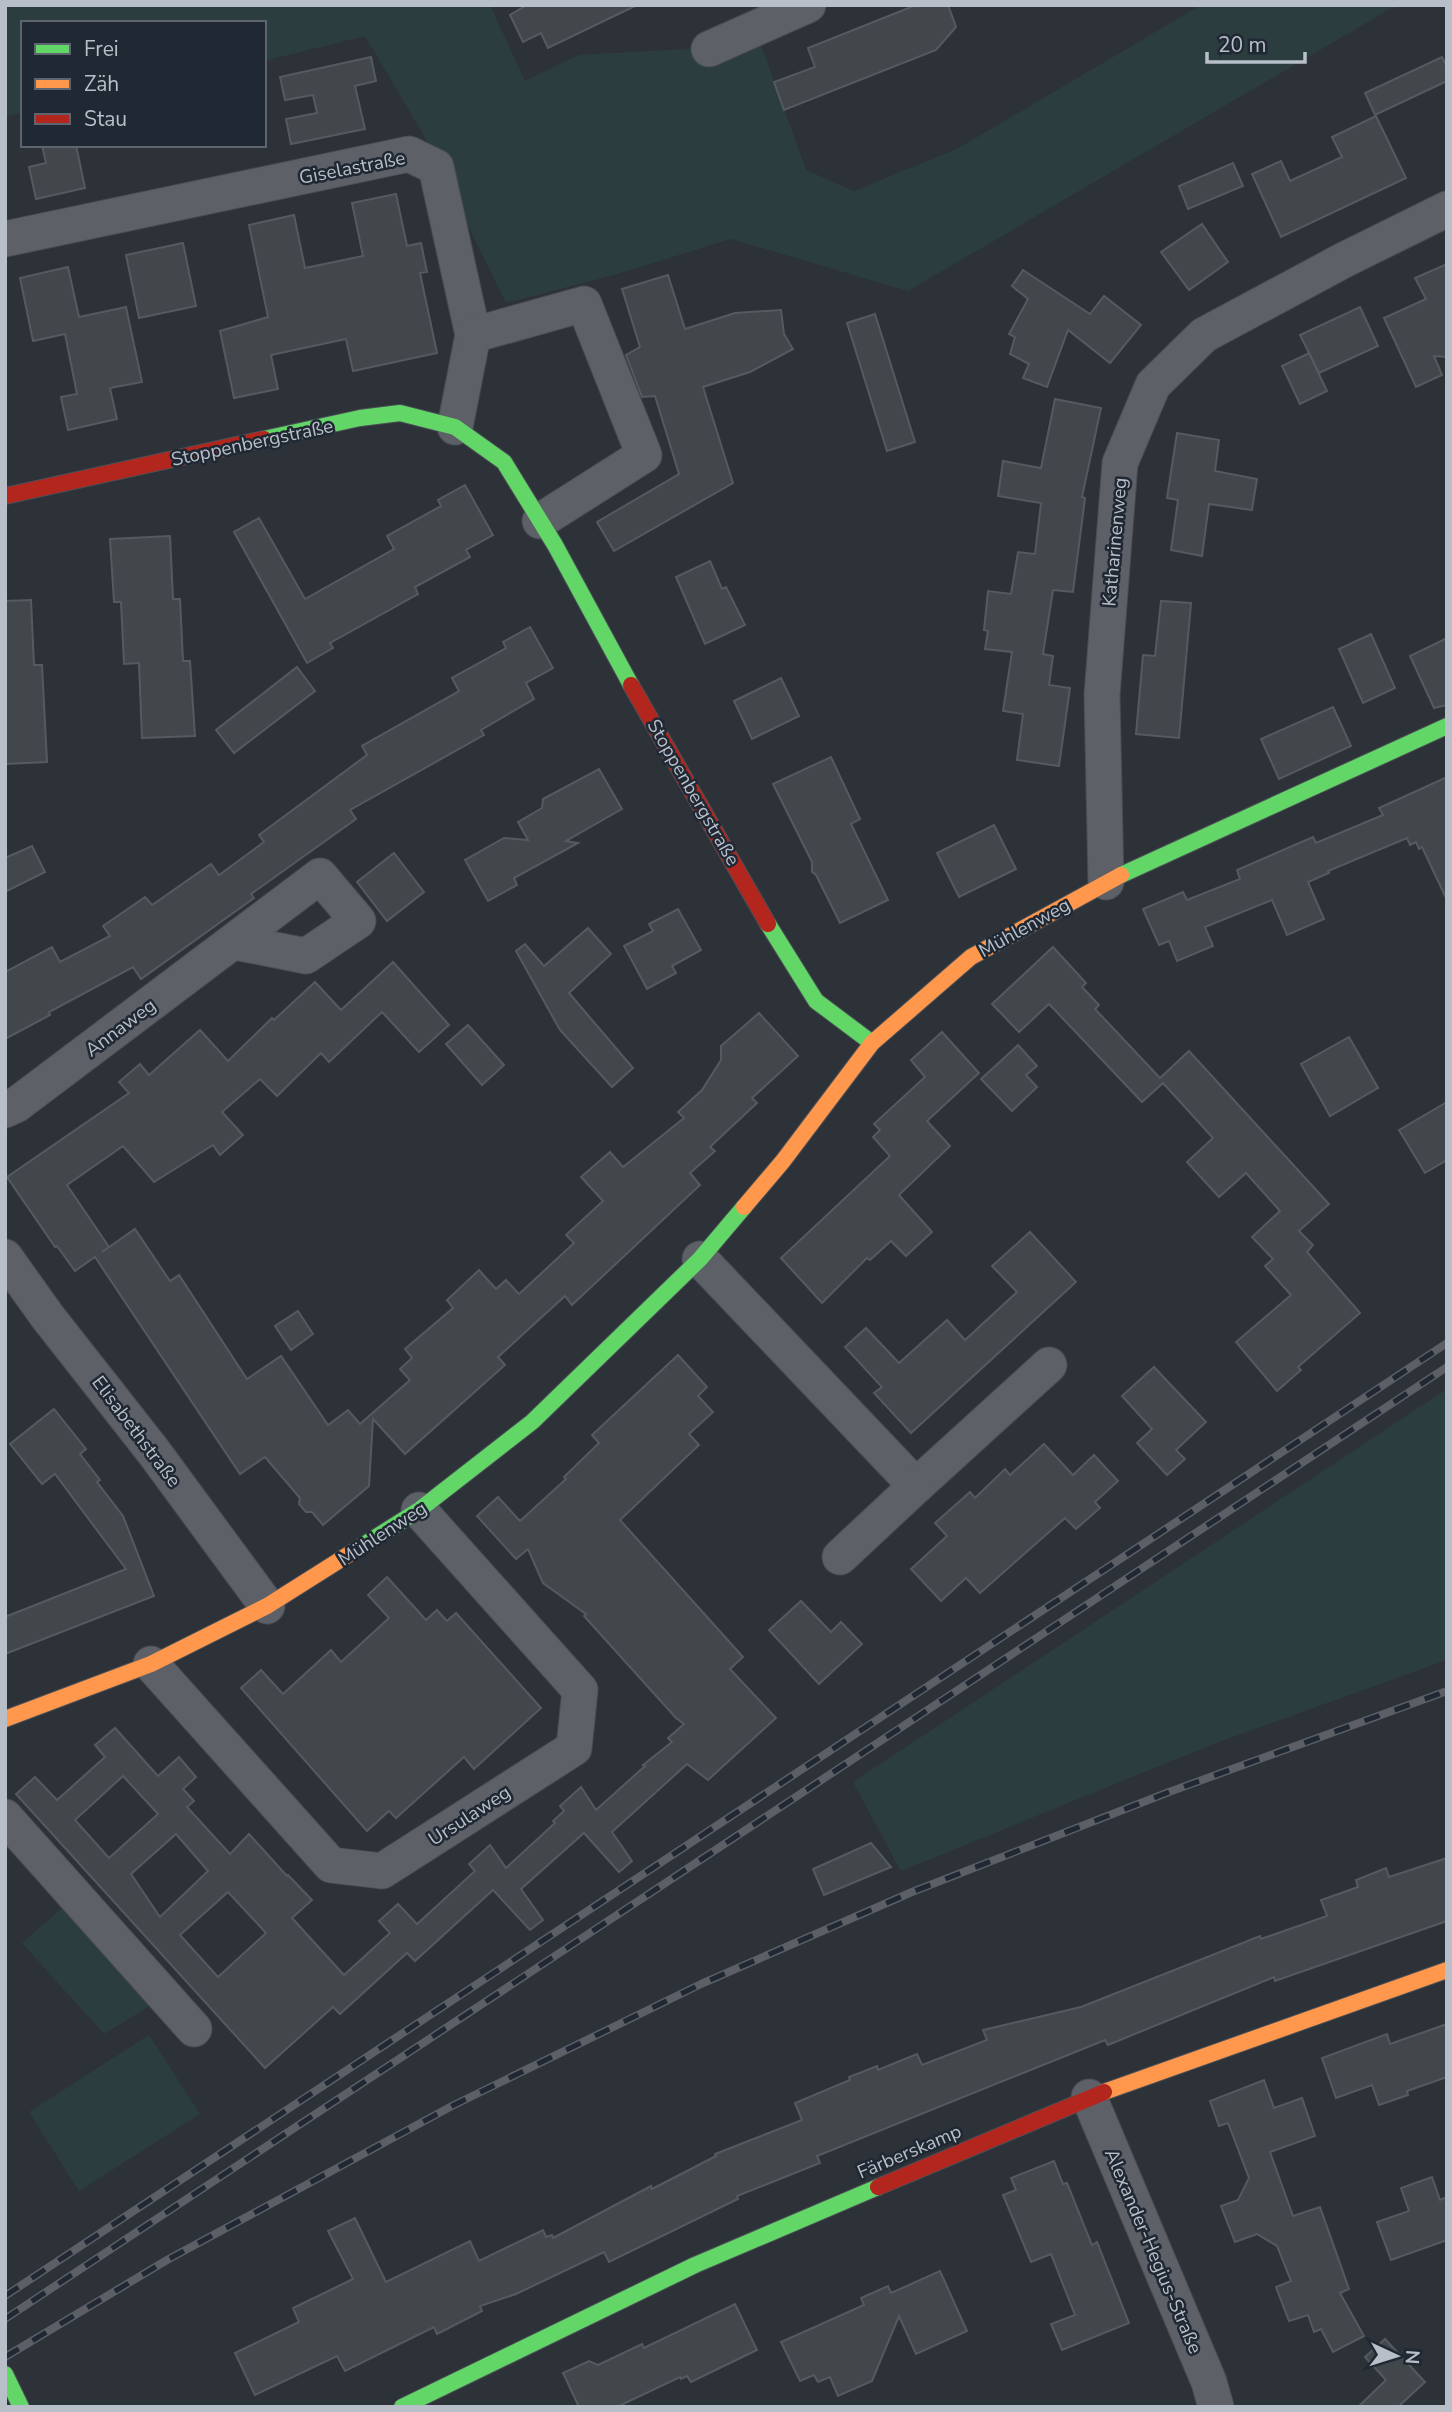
<svg xmlns="http://www.w3.org/2000/svg" width="1452" height="2412" font-family="'Nunito Sans',sans-serif">
	<style>
		.green { fill: #2b3d3f }
		.building { fill: #42474c; stroke: #555a61; stroke-width: 2; fill-rule: evenodd }
		.lines { fill: none; stroke-linecap: round; stroke-linejoin: round }
		.street-casing { stroke: #494d52; stroke-width: 37 }
		.fast-casing { stroke: #4b4f56; stroke-width: 18 }
		.slow-casing { stroke: #4b4f56; stroke-width: 18 }
		.jam-casing { stroke: #4b4f56; stroke-width: 18 }
		.street { stroke: #5d6067; stroke-width: 35 }
		.fast { stroke: #63d668; stroke-width: 16 }
		.slow { stroke: #ff974d; stroke-width: 16 }
		.jam { stroke: #b3261e; stroke-width: 16 }
		.rail-casing { stroke: #5c5f65; stroke-width: 8 }
		.rail { stroke: #202834; stroke-width: 5; stroke-dasharray: 16; stroke-linecap: butt }
		.labels { text-anchor: middle; stroke-width: 5; stroke-linejoin: round; paint-order: stroke }
		.street-label { font-size: 19px; fill: #b8bfc9; stroke: #202834 }
	</style>
	<rect width="100%" height="100%" fill="#2d3239"/>
	<g class="green">
		<polygon points="5,5 490,5 525,81 579,55 761,45 806,170 854,191 957,149 1201,5 1405,5 1390,9 908,291 731,239 614,275 506,303 423,134 365,36 264,61 264,23 23,23 23,112 5,116"/>
		<polygon points="1447,1389 1447,1660 1216,1743 901,1871 853,1782"/>
		<polygon points="67,1904 156,2002 104,2034 22,1943"/>
		<polygon points="149,2035 200,2114 79,2191 29,2112"/>
	</g>
	<g class="building">
		<polygon points="527,5 637,5 548,48 541,33 523,42 510,15"/>
		<polygon points="916,5 948,5 956,27 936,50 784,110 774,82 815,67 808,48"/>
		<polygon points="371,57 376,81 355,86 365,129 291,144 286,119 317,113 313,95 285,100 280,77"/>
		<polygon points="1442,57 1447,67 1447,81 1375,115 1365,93"/>
		<polygon points="1376,116 1406,178 1281,237 1252,174 1281,161 1290,181 1342,157 1332,137"/>
		<polygon points="42,145 76,145 85,188 36,199 29,167 46,163"/>
		<polygon points="1233,163 1243,186 1188,209 1179,186"/>
		<polygon points="396,194 407,246 421,243 427,272 420,273 437,353 353,371 346,339 271,355 278,389 234,398 220,331 268,317 249,225 294,215 305,268 363,256 352,203"/>
		<polygon points="1202,224 1228,262 1189,290 1161,252"/>
		<polygon points="183,243 196,306 139,318 126,255"/>
		<polygon points="1447,264 1447,357 1434,356 1442,375 1416,387 1384,318 1426,299 1415,278"/>
		<polygon points="68,267 79,317 126,307 142,382 110,388 117,419 68,430 61,397 77,394 65,334 33,341 20,278"/>
		<polygon points="1023,270 1090,314 1104,296 1141,325 1110,363 1068,330 1047,387 1023,378 1029,364 1010,354 1015,337 1009,334 1028,299 1012,286"/>
		<polygon points="668,275 685,329 735,313 781,310 784,334 793,349 750,372 703,387 733,483 614,551 597,522 679,474 655,396 642,397 626,355 640,347 622,289"/>
		<polygon points="1360,307 1378,346 1319,373 1300,335"/>
		<polygon points="875,314 915,442 887,451 847,323"/>
		<polygon points="1309,353 1327,391 1300,404 1282,366"/>
		<polygon points="1055,399 1101,408 1082,497 1085,498 1073,592 1053,590 1043,654 1053,656 1049,685 1070,688 1059,766 1017,760 1023,714 1003,711 1012,652 985,649 988,631 984,630 988,591 1011,594 1018,552 1035,554 1041,503 998,496 1003,461 1041,468"/>
		<polygon points="1177,433 1219,440 1215,471 1257,479 1252,510 1209,504 1202,556 1171,550 1178,500 1167,498"/>
		<polygon points="465,485 493,535 466,550 470,557 415,587 418,594 330,643 333,648 307,663 234,532 259,518 305,599 394,549 387,536 441,506 438,500"/>
		<polygon points="170,536 173,599 180,599 183,661 190,661 195,736 142,738 139,663 124,664 121,602 114,602 110,539"/>
		<polygon points="710,561 722,589 726,587 745,625 705,644 676,577"/>
		<polygon points="31,600 34,665 42,665 47,762 5,764 5,601"/>
		<polygon points="1161,601 1191,603 1179,738 1136,734 1143,655 1155,656"/>
		<polygon points="530,627 553,668 526,683 534,699 481,730 484,735 350,810 356,819 251,894 254,898 141,979 133,967 49,1012 50,1015 5,1039 5,972 52,947 60,962 110,936 103,926 145,897 152,905 211,864 219,875 264,842 259,835 367,755 362,746 459,691 452,678 506,648 503,642"/>
		<polygon points="1371,634 1395,688 1363,703 1339,649"/>
		<polygon points="1447,638 1447,705 1434,708 1410,656"/>
		<polygon points="297,667 315,691 234,753 216,730"/>
		<polygon points="781,678 799,716 752,739 734,701"/>
		<polygon points="1333,707 1351,746 1279,779 1261,739"/>
		<polygon points="831,757 860,819 851,824 888,900 840,923 816,875 812,872 812,862 773,784"/>
		<polygon points="599,769 622,809 566,841 578,843 514,878 517,885 488,901 465,860 504,838 528,840 518,822 542,808 543,799"/>
		<polygon points="1447,777 1447,900 1422,847 1419,849 1416,842 1410,845 1407,838 1328,871 1329,873 1308,882 1324,919 1287,935 1272,900 1205,927 1213,946 1177,961 1169,941 1159,945 1143,909 1183,892 1187,900 1240,879 1237,870 1313,837 1316,843 1383,815 1379,808"/>
		<polygon points="994,825 1016,869 959,897 937,853"/>
		<polygon points="32,846 45,872 5,892 5,858"/>
		<polygon points="394,853 424,892 387,921 357,882"/>
		<polygon points="678,909 701,950 672,966 676,973 647,989 624,946 653,931 649,924"/>
		<polygon points="588,928 611,954 569,993 633,1068 612,1087 560,1030 516,951 525,944 544,966"/>
		<polygon points="1053,947 1086,983 1082,987 1099,1005 1095,1009 1160,1078 1189,1051 1329,1204 1299,1231 1313,1245 1307,1252 1360,1313 1298,1367 1301,1370 1277,1391 1236,1342 1291,1295 1265,1266 1273,1259 1252,1237 1280,1211 1246,1173 1219,1197 1187,1162 1213,1138 1163,1083 1142,1102 1049,1004 1019,1032 992,1004"/>
		<polygon points="393,962 449,1025 419,1052 382,1012 329,1062 321,1053 277,1096 260,1079 222,1112 243,1135 220,1155 213,1145 154,1182 123,1146 67,1185 109,1247 102,1252 135,1229 170,1281 179,1275 247,1379 281,1356 328,1425 348,1410 360,1424 410,1380 400,1369 412,1358 405,1349 453,1308 447,1300 479,1270 496,1289 506,1280 519,1294 574,1243 566,1235 603,1201 581,1177 610,1152 623,1167 684,1118 678,1112 702,1090 721,1060 721,1046 759,1013 798,1056 752,1098 757,1103 710,1147 715,1151 690,1173 700,1185 572,1305 565,1296 498,1357 505,1365 405,1454 373,1419 369,1486 323,1525 312,1512 306,1512 299,1504 300,1498 265,1457 240,1474 95,1257 75,1271 57,1246 55,1247 7,1177 129,1093 119,1082 140,1064 149,1075 200,1030 228,1061 272,1018 274,1020 315,982 341,1010"/>
		<polygon points="468,1025 504,1065 482,1085 446,1044"/>
		<polygon points="942,1032 979,1073 927,1121 950,1146 899,1195 932,1232 906,1256 891,1241 870,1260 867,1258 822,1303 781,1258 890,1156 873,1137 880,1130 874,1124 925,1077 911,1060"/>
		<polygon points="1349,1037 1378,1088 1330,1116 1301,1064"/>
		<polygon points="1018,1045 1037,1066 1026,1075 1037,1087 1012,1111 981,1079"/>
		<polygon points="1447,1102 1447,1160 1425,1173 1399,1130"/>
		<polygon points="1030,1232 1076,1282 911,1433 874,1393 882,1387 845,1347 866,1328 899,1363 947,1320 965,1340 1017,1292 992,1266"/>
		<polygon points="298,1311 313,1334 291,1350 275,1326"/>
		<path d="M678,1355L707,1387L698,1396L713,1412L689,1434L699,1445L620,1520L743,1657L730,1669L776,1718L708,1780L687,1764L612,1832L632,1861L619,1872L584,1833L521,1889L543,1920L530,1930L493,1890L415,1961L407,1953L340,2014L333,2007L265,2068L16,1794L35,1777L57,1800L105,1757L95,1745L115,1728L158,1776L179,1757L196,1777L183,1789L194,1801L187,1807L230,1854L249,1834L287,1876L288,1875L312,1900L292,1918L344,1975L390,1933L379,1921L398,1904L417,1924L475,1871L469,1864L490,1845L506,1868L555,1823L553,1821L564,1811L560,1806L581,1787L596,1810L645,1766L643,1765L672,1742L668,1738L684,1724L676,1718L584,1616L586,1614L543,1583L528,1549L516,1559L477,1516L498,1497L520,1521L566,1479L564,1477L599,1443L592,1435ZM123,1776L158,1814L109,1858L75,1820ZM176,1834L208,1871L160,1917L131,1874ZM228,1892L266,1933L218,1977L180,1935Z"/>
		<polygon points="1154,1367 1206,1422 1176,1450 1185,1459 1167,1475 1137,1443 1152,1429 1122,1396"/>
		<polygon points="54,1409 86,1449 80,1454 100,1480 97,1482 123,1516 154,1596 5,1654 5,1617 126,1569 55,1474 42,1484 10,1444"/>
		<polygon points="1044,1444 1073,1475 1094,1455 1118,1481 1095,1502 1100,1508 1076,1529 1065,1518 980,1593 966,1578 941,1601 911,1569 947,1536 935,1523 970,1492 975,1498 1005,1469 1010,1475"/>
		<polygon points="387,1577 426,1620 437,1610 447,1621 456,1613 541,1708 474,1769 464,1757 396,1818 389,1811 367,1831 241,1688 261,1670 283,1694 331,1650 341,1662 389,1618 368,1595"/>
		<polygon points="801,1601 831,1632 841,1622 862,1644 819,1684 769,1630"/>
		<polygon points="871,1843 891,1867 824,1895 813,1869"/>
		<polygon points="1447,1858 1447,1921 1275,1981 1274,1977 1108,2045 1105,2040 817,2156 820,2163 737,2196 738,2199 609,2262 604,2252 516,2294 480,2306 482,2311 437,2334 434,2327 345,2371 337,2356 255,2395 235,2353 299,2322 293,2308 353,2279 328,2231 355,2218 386,2282 470,2241 479,2261 543,2230 546,2237 552,2235 553,2238 651,2186 652,2189 716,2156 715,2154 802,2120 795,2103 850,2080 849,2077 877,2066 878,2070 917,2054 922,2065 987,2040 983,2030 1081,2007 1260,1936 1261,1939 1327,1916 1321,1900 1358,1887 1356,1880 1386,1868 1389,1877"/>
		<polygon points="1447,2024 1447,2077 1407,2091 1408,2095 1379,2105 1372,2085 1336,2098 1322,2058 1387,2034 1390,2044"/>
		<polygon points="1264,2080 1274,2108 1302,2098 1315,2136 1270,2152 1293,2216 1320,2207 1349,2289 1340,2293 1364,2336 1333,2352 1321,2329 1314,2332 1308,2315 1289,2321 1276,2287 1291,2281 1277,2246 1257,2234 1235,2242 1221,2206 1238,2200 1249,2178 1228,2123 1219,2126 1210,2101"/>
		<polygon points="1054,2161 1063,2184 1067,2183 1092,2245 1097,2242 1129,2323 1062,2350 1051,2324 1075,2315 1051,2254 1031,2262 1003,2195 1016,2190 1011,2178"/>
		<polygon points="1432,2177 1440,2200 1447,2197 1447,2240 1391,2260 1377,2222 1409,2211 1401,2188"/>
		<polygon points="940,2271 967,2331 916,2354 899,2316 872,2381 838,2396 830,2377 818,2382 814,2375 800,2381 781,2342 864,2305 861,2298 888,2286 891,2293"/>
		<polygon points="735,2304 757,2350 691,2382 687,2376 681,2379 680,2377 617,2407 579,2407 563,2373 589,2361 598,2365 642,2344 644,2348"/>
		<polygon points="1385,2339 1425,2382 1398,2407 1358,2407 1386,2380 1365,2357"/>
	</g>
	<g class="lines">
		<defs>
			<g id="street">
				<polyline points="709,49 808,5"/>
				<polyline points="5,239 409,154 436,167 473,335 455,427"/>
				<polyline points="473,335 584,304 644,455 540,521"/>
				<polyline points="1106,882 1102,695 1120,463 1153,385 1204,335 1344,260 1447,209"/>
				<polyline points="5,1110 16,1105 320,876 358,921 306,956 235,942"/>
				<polyline points="5,1257 47,1316 153,1451 267,1606"/>
				<polyline points="700,1259 916,1486 1049,1365"/>
				<polyline points="840,1557 916,1486"/>
				<polyline points="151,1664 331,1865 382,1871 574,1748 580,1690 419,1510"/>
				<polyline points="5,1817 194,2029"/>
				<polyline points="1089,2097 1209,2382 1216,2407"/>
			</g>
			<g id="fast">
				<polyline points="264,439 360,418 400,413 455,427 504,462 555,545 631,685"/>
				<polyline points="1121,875 1447,726"/>
				<polyline points="768,924 816,1001 872,1043"/>
				<polyline points="362,1546 419,1510 532,1422 700,1259 744,1207"/>
				<polyline points="5,2374 21,2407"/>
				<polyline points="402,2407 695,2265 878,2187"/>
			</g>
			<g id="slow">
				<polyline points="744,1207 783,1161 872,1043 971,957 1121,875"/>
				<polyline points="5,1719 151,1664 267,1606 362,1546"/>
				<polyline points="1104,2092 1447,1970"/>
			</g>
			<g id="jam">
				<polyline points="5,496 264,439"/>
				<polyline points="631,685 768,924"/>
				<polyline points="878,2187 1104,2092"/>
			</g>
		</defs>
		<use href="#street" class="street-casing"/>
		<use href="#fast" class="fast-casing"/>
		<use href="#slow" class="slow-casing"/>
		<use href="#jam" class="jam-casing"/>
		<use href="#street" class="street"/>
		<use href="#fast" class="fast"/>
		<use href="#slow" class="slow"/>
		<use href="#jam" class="jam"/>
		<defs>
			<g id="rail">
				<polyline points="5,2296 1447,1343"/>
				<polyline points="5,2319 1447,1367"/>
				<polyline points="5,2357 167,2260 452,2106 701,1984 912,1892 1169,1792 1447,1691"/>
			</g>
		</defs>
		<use href="#rail" class="rail-casing"/>
		<use href="#rail" class="rail"/>
	</g>
	<g class="labels">
		<g class="street-label">
			<text transform="translate(352 167) rotate(-11)" y="7">Giselastraße</text>
			<text transform="translate(252 442) rotate(-12)" y="7">Stoppenbergstraße</text>
			<text transform="translate(1114 542) rotate(-85)" y="7">Katharinenweg</text>
			<text transform="translate(694 792) rotate(60)" y="7">Stoppenbergstraße</text>
			<text transform="translate(1024 927) rotate(-29)" y="7">Mühlenweg</text>
			<text transform="translate(120 1027) rotate(-37)" y="7">Annaweg</text>
			<text transform="translate(137 1431) rotate(53)" y="7">Elisabethstraße</text>
			<text transform="translate(382 1533) rotate(-33)" y="7">Mühlenweg</text>
			<text transform="translate(469 1815) rotate(-33)" y="7">Ursulaweg</text>
			<text transform="translate(909 2151) rotate(-23)" y="7">Färberskamp</text>
			<text transform="translate(1154 2251) rotate(67)" y="7">Alexander-Hegius-Straße</text>
		</g>
	</g>
	<rect width="1452" height="2412" fill="none" stroke="#b8bfc9" stroke-width="14"/>
	<rect x="21" y="21" width="245" height="126" fill="#202834" stroke="#5d6470" stroke-width="2"/>
	<rect x="35" y="44" width="35" height="10" fill="#63d668" stroke="#5d6470" stroke-width="2"/>
	<text x="84" y="56" font-size="21" fill="#b8bfc9">Frei</text>
	<rect x="35" y="79" width="35" height="10" fill="#ff974d" stroke="#5d6470" stroke-width="2"/>
	<text x="84" y="91" font-size="21" fill="#b8bfc9">Zäh</text>
	<rect x="35" y="114" width="35" height="10" fill="#b3261e" stroke="#5d6470" stroke-width="2"/>
	<text x="84" y="126" font-size="21" fill="#b8bfc9">Stau</text>
	<g transform="translate(1396 2356) rotate(94)" stroke="#202834" stroke-width="5" paint-order="stroke">
	<path d="M0-5L12 26L0 18L-12 26Z" fill="#b8bfc9"/>
	<text y="-10" font-size="19" font-weight="bold" text-anchor="middle" fill="#b8bfc9">N</text>
	</g>
	<path d="M1207 52v10h98v-10" fill="none" stroke="#b8bfc9" stroke-width="3.5"/>
	<text x="1218" y="52" font-size="21" fill="#b8bfc9" stroke="#202834" stroke-width="5" paint-order="stroke">20 m</text>
</svg>
